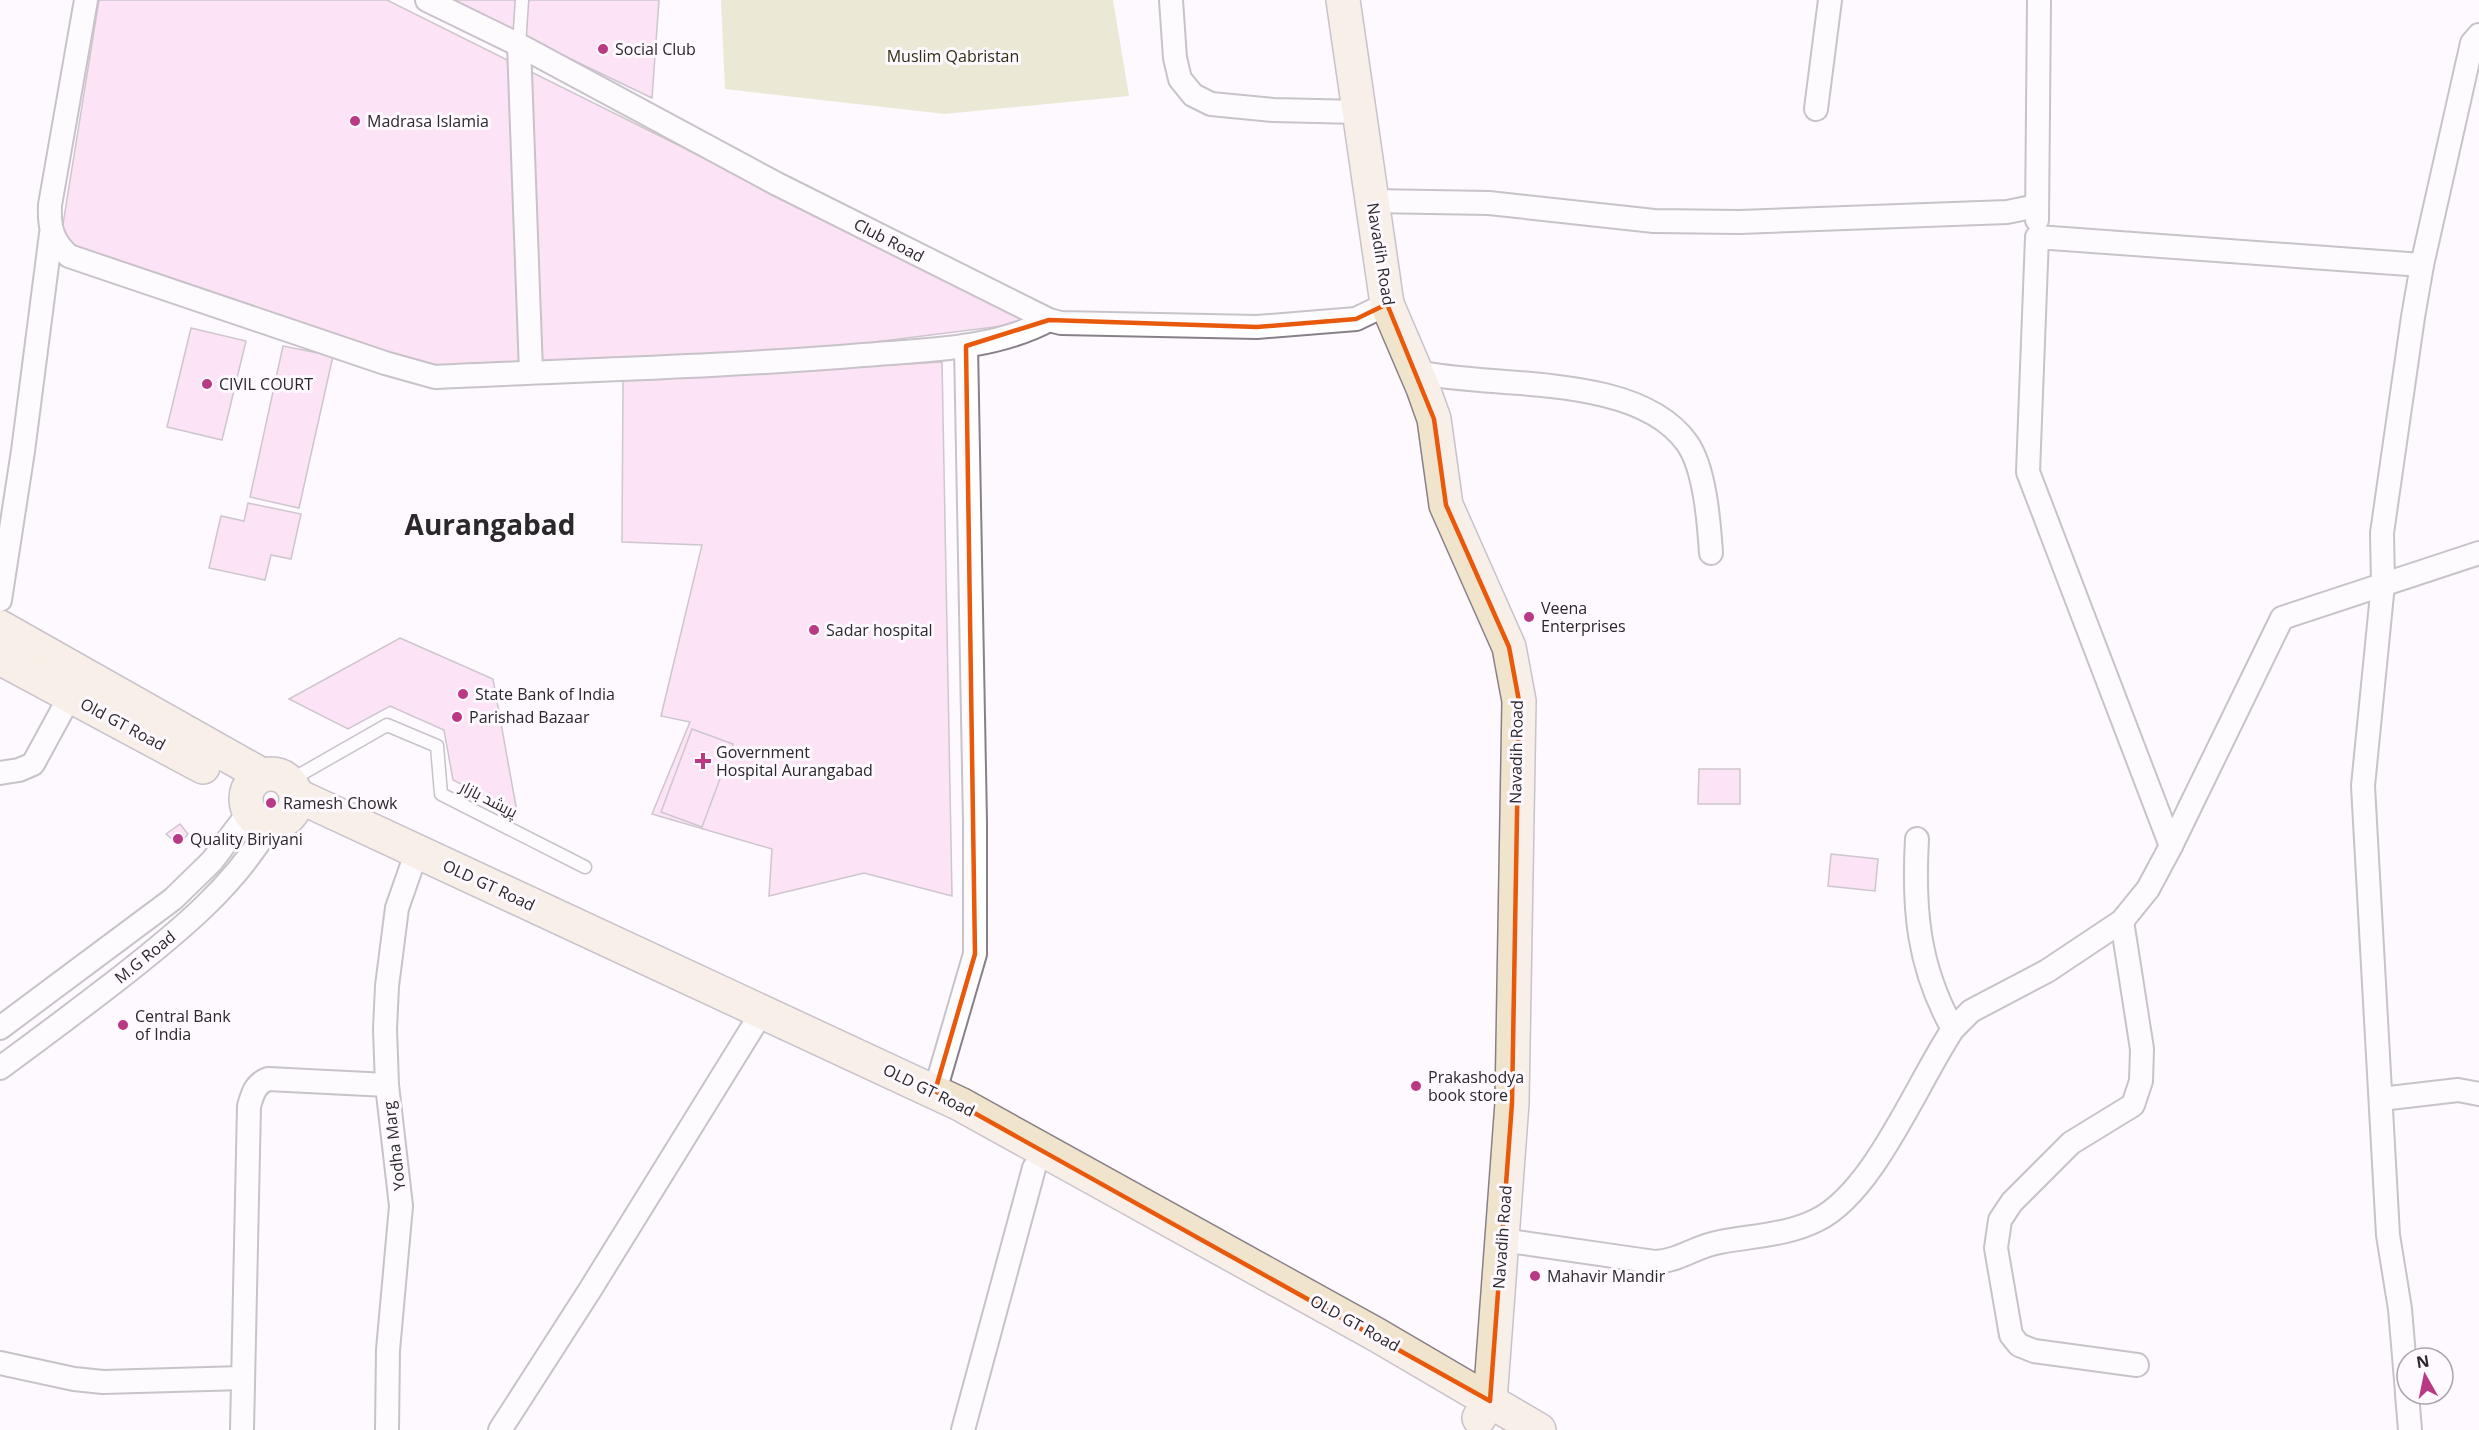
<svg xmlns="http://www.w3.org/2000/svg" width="2479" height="1430" font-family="'Open Sans',Cairo,sans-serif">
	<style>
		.green { fill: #d4d8a2 }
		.building { fill: #fbcaeb; stroke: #958b92; stroke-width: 1.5 }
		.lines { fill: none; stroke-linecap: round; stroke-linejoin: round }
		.service-casing { stroke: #888088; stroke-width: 15 }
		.minor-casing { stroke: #888088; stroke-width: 26 }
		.secondary-casing { stroke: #888088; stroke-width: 36 }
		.service { stroke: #fff; stroke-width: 12 }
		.minor { stroke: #fff; stroke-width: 22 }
		.secondary { stroke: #f1e4cc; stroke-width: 33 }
		.marked { fill: none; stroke: #e8590c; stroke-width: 4.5; stroke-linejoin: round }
		.poi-dot { fill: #b93984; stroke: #fef8ff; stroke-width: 2 }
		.labels { text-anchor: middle; stroke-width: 6; stroke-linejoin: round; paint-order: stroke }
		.poi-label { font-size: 16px; fill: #2b282b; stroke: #fef8ff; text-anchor: start }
		.park-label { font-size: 16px; fill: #2d2f11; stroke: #fef8ff }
		.street-label { font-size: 16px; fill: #2b282b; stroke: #fef8ff }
		.town-label { font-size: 28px; font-weight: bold; fill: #2b282b; stroke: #fef8ff }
	</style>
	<rect width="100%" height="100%" fill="#fef8ff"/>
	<polygon class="green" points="721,0 1113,0 1129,96 945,114 725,89"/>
	<g class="building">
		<polygon points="99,0 387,0 1033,322 795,352 439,369 60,243"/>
		<polygon points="448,0 659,0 652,98"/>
		<polygon points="191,328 246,341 222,440 167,427"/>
		<polygon points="283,346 333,356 299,508 250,497"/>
		<polygon points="942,362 952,896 864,873 769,896 772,849 652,814 690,722 661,716 702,545 622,542 623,380"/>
		<polygon points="248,503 301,514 291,559 271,555 265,580 209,568 221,516 244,521"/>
		<polygon points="400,638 493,679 517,812 453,780 444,730 390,706 348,729 289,699"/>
		<polygon points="692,729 733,744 702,827 661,812"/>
		<polygon points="1699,769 1740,769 1740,804 1698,804"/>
		<polygon points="180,824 188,834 179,845 166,834"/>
		<polygon points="1831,854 1878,859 1875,891 1828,886"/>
	</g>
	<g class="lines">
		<defs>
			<g id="service">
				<polyline points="519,45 522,0"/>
				<polyline points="289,781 387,725 437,746 441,794 585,867"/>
			</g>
			<g id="minor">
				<path d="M86,0L50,205C49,227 52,241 69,256L385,363L435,377C577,370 720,367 863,355C924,350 993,350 1049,320"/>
				<polyline points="427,0 519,45 777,184 1049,320 1061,323 1257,327 1356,319 1387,304"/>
				<polyline points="1171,0 1175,58 1180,79 1193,95 1211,104 1273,110 1359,112"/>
				<polyline points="519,45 531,372"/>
				<polyline points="1816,109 1830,0"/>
				<polyline points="1372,201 1489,203 1654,221 1740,222 2007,212 2037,206"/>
				<polyline points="2037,220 2039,0"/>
				<polyline points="2422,265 2037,237 2028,472 2171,846 2282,618 2479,553"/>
				<path d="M1417,372C1492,389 1637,372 1687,443C1705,468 1709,523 1711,553"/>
				<polyline points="0,600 23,451 51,234"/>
				<polyline points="0,773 19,770 33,764 70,696"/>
				<path d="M1917,839C1913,909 1918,967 1953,1029"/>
				<polyline points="2122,921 2142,1049 2141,1081 2133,1105 2071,1143 2012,1202 2000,1220 1996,1248 2011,1335 2019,1345 2034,1351 2137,1365"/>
				<polyline points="0,1028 173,899 212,861 249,812"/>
				<path d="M0,1068C41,1038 81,1008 121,977C177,933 234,887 270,825"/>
				<polyline points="935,1091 975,954 975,822 966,346"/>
				<polyline points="2381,1099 2458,1090 2479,1094"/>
				<path d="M1502,1240L1655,1262C1679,1261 1696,1246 1720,1242C1751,1236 1788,1235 1817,1220C1874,1192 1917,1083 1953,1029L1971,1011L2047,971L2122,921L2148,889L2171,846"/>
				<polyline points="0,1363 74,1379 103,1382 243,1378"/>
				<polyline points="2407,1392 2400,1309 2388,1235 2363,786 2383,584 2382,533 2413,317 2422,265 2472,43 2479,35"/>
				<polyline points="2407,1394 2410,1430"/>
				<path d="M242,1430L249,1106C253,1093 255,1084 268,1079L387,1085"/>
				<polyline points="387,1430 388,1350 401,1206 387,1085 385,1029 387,986 397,908 417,851"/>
				<polyline points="500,1430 590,1290 754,1025"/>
				<polyline points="963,1430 1034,1168"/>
			</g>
			<g id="secondary">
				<polyline points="1343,0 1387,304 1423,388 1434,419 1446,505 1509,647 1519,701 1512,1103 1490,1401 1479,1418"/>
				<polyline points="0,627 262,775"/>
				<polyline points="0,658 203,767"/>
				<circle cx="271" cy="799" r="25"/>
				<polyline points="296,795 960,1104 1377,1335 1539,1430"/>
			</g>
		</defs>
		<use href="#service" class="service-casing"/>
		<use href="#minor" class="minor-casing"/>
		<use href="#secondary" class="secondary-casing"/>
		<use href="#service" class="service"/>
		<use href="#minor" class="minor"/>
		<use href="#secondary" class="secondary"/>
	</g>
	<path d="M0 0H2479V1430H0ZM1387,304L1434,419L1446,505L1509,647L1519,701L1512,1103L1490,1401L935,1091L975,954L966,346L1049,320L1257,327L1356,319Z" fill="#fef8ff" fill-opacity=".55" fill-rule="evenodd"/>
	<path class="marked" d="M1387,304L1434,419L1446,505L1509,647L1519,701L1512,1103L1490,1401L935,1091L975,954L966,346L1049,320L1257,327L1356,319Z"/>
	<g class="poi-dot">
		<circle cx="603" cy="49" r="6"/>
		<circle cx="355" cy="121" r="6"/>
		<circle cx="207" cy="384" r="6"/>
		<circle cx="1529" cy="617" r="6"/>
		<circle cx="814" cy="630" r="6"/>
		<circle cx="463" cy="694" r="6"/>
		<circle cx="457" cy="717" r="6"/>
		<path d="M700 752h6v6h6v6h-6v6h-6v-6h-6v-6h6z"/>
		<circle cx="271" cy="803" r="6"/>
		<circle cx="178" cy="839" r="6"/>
		<circle cx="123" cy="1025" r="6"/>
		<circle cx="1416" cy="1086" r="6"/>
		<circle cx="1535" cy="1276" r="6"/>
	</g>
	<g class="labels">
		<g class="poi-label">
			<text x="615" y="55">Social Club</text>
			<text x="367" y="127">Madrasa Islamia</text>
			<text x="219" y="390">CIVIL COURT</text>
			<text x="1541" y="614">Veena<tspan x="1541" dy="18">Enterprises</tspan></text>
			<text x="826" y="636">Sadar hospital</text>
			<text x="475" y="700">State Bank of India</text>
			<text x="469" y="723">Parishad Bazaar</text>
			<text x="716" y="758">Government<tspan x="716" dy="18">Hospital Aurangabad</tspan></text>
			<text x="283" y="809">Ramesh Chowk</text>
			<text x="190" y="845">Quality Biriyani</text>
			<text x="135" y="1022">Central Bank<tspan x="135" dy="18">of India</tspan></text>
			<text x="1428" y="1083">Prakashodya<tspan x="1428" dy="18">book store</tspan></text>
			<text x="1547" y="1282">Mahavir Mandir</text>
		</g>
		<g class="park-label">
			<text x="953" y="62">Muslim Qabristan</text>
		</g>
		<g class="street-label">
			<text transform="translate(889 240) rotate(27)" y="6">Club Road</text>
			<text transform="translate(1381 254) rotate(81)" y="6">Navadih Road</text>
			<text transform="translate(123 724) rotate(28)" y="6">Old GT Road</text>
			<text transform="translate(1516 752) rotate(-89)" y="6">Navadih Road</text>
			<text transform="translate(489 799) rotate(27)" y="6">پریشد بازار</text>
			<text transform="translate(489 885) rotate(25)" y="6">OLD GT Road</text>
			<text transform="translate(145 957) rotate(-39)" y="6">M.G Road</text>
			<text transform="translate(929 1090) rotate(26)" y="6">OLD GT Road</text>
			<text transform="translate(394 1146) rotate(-97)" y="6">Yodha Marg</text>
			<text transform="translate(1502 1237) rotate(-86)" y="6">Navadih Road</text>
			<text transform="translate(1355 1323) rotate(29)" y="6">OLD GT Road</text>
		</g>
		<g class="town-label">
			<text x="490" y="535">Aurangabad</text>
		</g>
	</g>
	<g transform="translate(2425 1376) rotate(351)"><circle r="28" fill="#fef8ff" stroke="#aaa5aa" stroke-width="1.5"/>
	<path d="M0-4.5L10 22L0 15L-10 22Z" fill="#b93984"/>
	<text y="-9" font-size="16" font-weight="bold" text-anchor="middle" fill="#2b282b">N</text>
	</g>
</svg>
